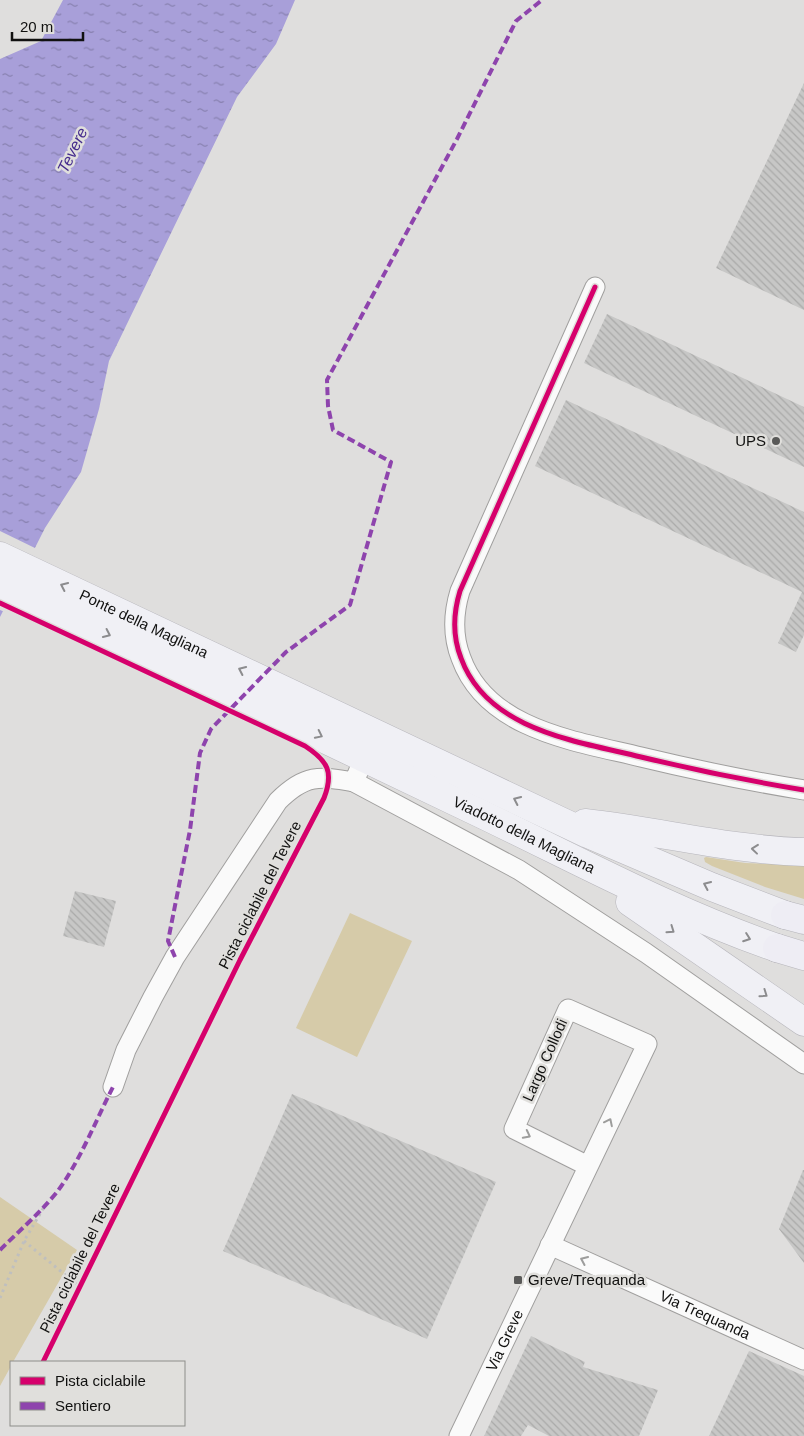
<svg xmlns="http://www.w3.org/2000/svg" width="804" height="1436" font-family="Arial,sans-serif">
	<style>
		.green { fill: #d6cba9 }
		.water { fill: url(#water-ripples) }
		.pier { fill: #dfdedd }
		.building { fill: url(#building-back-hatch) }
		.lines { fill: none; stroke-linecap: round; stroke-linejoin: round }
		.minor-casing { stroke: #a09f9e; stroke-width: 21 }
		.trunk-casing { stroke: #b6b5bb; stroke-width: 29 }
		.motorway-casing { stroke: #b6b5bb; stroke-width: 29 }
		.path { stroke: #bfbfbf; stroke-width: 3; stroke-dasharray: 2.5 4; stroke-linecap: butt }
		.minor { stroke: #fafafa; stroke-width: 19 }
		.trunk { stroke: #f0f0f5; stroke-width: 28 }
		.motorway { stroke: #eeedf4; stroke-width: 28 }
		.quiet { stroke: #8e44ad; stroke-width: 4; stroke-dasharray: 8 4; stroke-linecap: butt }
		.cycleway-casing { stroke: #e0dfdc; stroke-width: 8 }
		.cycleway { stroke: #d6006c; stroke-width: 5 }
		.oneway { stroke: #8c8c8e }
		.oneway2 { stroke: #9d9d9c }
		.poi-dot { fill: #595958; stroke: #e0dfdc; stroke-width: 2 }
		.labels { text-anchor: middle; stroke-width: 5; stroke-linejoin: round; paint-order: stroke }
		.poi-label { font-size: 15px; fill: #111110; stroke: #e0dfdc; text-anchor: end }
		.street-label { font-size: 15px; fill: #111110; stroke: #e0dfdc }
		.water-label { font-size: 16px; font-style: italic; fill: #452c8d; stroke: #e0dfdc }
	</style>
	<defs>
		<pattern id="water-ripples" width="26" height="14" patternUnits="userSpaceOnUse" patternTransform="scale(1.25)"><rect width="26" height="14" fill="#a89fd9"/><path d="M2 4q2-2 4 0t4 0M15 11q2-2 4 0t4 0" fill="none" stroke="#8780af"/></pattern>
		<pattern id="building-back-hatch" width="6" height="6" patternUnits="userSpaceOnUse" patternTransform="scale(1.25)"><rect width="6" height="6" fill="#c7c7c6"/><path d="M-1 5l2 2M0 0l6 6M5-1l2 2" fill="none" stroke="#aaaaa9"/></pattern>
	</defs>
	<rect width="100%" height="100%" fill="#dfdedd"/>
	<g class="green">
		<polygon points="706,857 745,863 804,865 804,899 765,887 712,866 705,862 704,858"/>
		<polygon points="350,913 412,941 357,1057 296,1028"/>
		<polygon points="0,1197 77,1250 13,1362 11,1362 11,1366 0,1386"/>
	</g>
	<polygon class="water" points="63,0 295,0 276,44 237,97 109,361 99,409 81,472 45,528 0,617 0,59 41,41"/>
	<polygon class="pier" points="0,531 37,549 5,612 0,610"/>
	<g class="building">
		<polygon points="804,83 804,310 716,268"/>
		<polygon points="607,314 804,407 804,467 584,363"/>
		<polygon points="566,400 804,512 804,635 796,652 778,643 802,592 535,466"/>
		<polygon points="75,891 116,901 104,947 63,936"/>
		<polygon points="292,1094 496,1182 427,1339 223,1251"/>
		<polygon points="803,1170 804,1170 804,1263 779,1229"/>
		<polygon points="531,1336 585,1362 583,1367 658,1390 639,1436 549,1436 528,1425 521,1436 484,1436"/>
		<polygon points="749,1351 804,1376 804,1436 709,1436"/>
	</g>
	<g class="lines">
		<defs>
			<g id="minor">
				<path d="M595,287L460,591C453,614 452,635 461,658C487,730 576,741 641,757C695,770 749,781 804,790"/>
				<polyline points="354,782 519,870 646,953 804,1064"/>
				<path d="M113,1087L126,1050L153,997L175,957L278,801C305,774 319,776 354,782L359,770"/>
				<path id="s1" d="M550,1245L804,1360"/>
				<path id="s2" d="M459,1436L647,1044L568,1009L514,1129L588,1166"/>
			</g>
			<g id="trunk">
				<path id="s3" d="M0,556L588,834L712,887L785,915"/>
				<path id="s4" d="M0,584C157,658 314,733 471,809C572,857 670,911 777,948"/>
				<path d="M585,823C658,831 730,850 804,852"/>
				<polyline points="630,902 804,1022"/>
			</g>
			<g id="motorway">
				<polyline points="785,915 804,920"/>
				<polyline points="777,948 804,956"/>
			</g>
		</defs>
		<use href="#minor" class="minor-casing"/>
		<use href="#trunk" class="trunk-casing"/>
		<use href="#motorway" class="motorway-casing"/>
		<g class="path">
			<polyline points="24,1241 80,1287"/>
			<polyline points="0,1298 24,1241 44,1207"/>
		</g>
		<use href="#minor" class="minor"/>
		<use href="#trunk" class="trunk"/>
		<use href="#motorway" class="motorway"/>
		<g class="quiet">
			<polyline points="175,957 168,941 190,830 200,753 211,729 286,652 350,605 391,462 333,430 328,406 327,380 457,139 516,21 542,0"/>
			<path d="M0,1250C19,1231 40,1213 57,1192C79,1163 96,1120 113,1087"/>
		</g>
		<defs>
			<g id="cycleway">
				<path d="M595,287L460,591C453,614 452,635 461,658C487,730 576,741 641,757C695,770 749,781 804,790"/>
				<path d="M0,603L305,746C328,761 334,772 324,798L240,960L43,1362"/>
			</g>
		</defs>
		<use href="#cycleway" class="cycleway-casing"/>
		<use href="#cycleway" class="cycleway"/>
	</g>
	<defs><path id="oneway-chevron" d="M-2-3.5L2.5 0L-2 3.5" fill="none" stroke-width="1.6" stroke-linecap="round" stroke-linejoin="round" transform="scale(1.25)"/></defs>
	<g class="oneway">
		<use href="#oneway-chevron" transform="translate(64 586) rotate(-155)"/>
		<use href="#oneway-chevron" transform="translate(107 634) rotate(25)"/>
		<use href="#oneway-chevron" transform="translate(242 670) rotate(-155)"/>
		<use href="#oneway-chevron" transform="translate(319 735) rotate(26)"/>
		<use href="#oneway-chevron" transform="translate(517 800) rotate(-155)"/>
		<use href="#oneway-chevron" transform="translate(755 849) rotate(-174)"/>
		<use href="#oneway-chevron" transform="translate(707 885) rotate(-156)"/>
		<use href="#oneway-chevron" transform="translate(671 930) rotate(35)"/>
		<use href="#oneway-chevron" transform="translate(747 938) rotate(20)"/>
		<use href="#oneway-chevron" transform="translate(764 994) rotate(35)"/>
	</g>
	<g class="oneway2">
		<use href="#oneway-chevron" transform="translate(609 1122) rotate(-64)"/>
		<use href="#oneway-chevron" transform="translate(527 1135) rotate(27)"/>
		<use href="#oneway-chevron" transform="translate(584 1260) rotate(-156)"/>
	</g>
	<g class="poi-dot">
		<circle cx="776" cy="441" r="5"/>
		<rect x="513" y="1275" width="10" height="10" rx="2.5"/>
	</g>
	<g class="labels">
		<g class="poi-label">
			<text x="766" y="446">UPS</text>
			<text x="528" y="1285" text-anchor="start">Greve/Trequanda</text>
		</g>
		<g class="street-label">
			<text dy="5" stroke="none"><textPath href="#s3" startOffset="159">Ponte della Magliana</textPath></text>
			<text dy="5" stroke="none"><textPath href="#s4" startOffset="581">Viadotto della Magliana</textPath></text>
			<text transform="translate(260 895) rotate(-63)" y="5">Pista ciclabile del Tevere</text>
			<text transform="translate(545 1060) rotate(-66)" y="5">Largo Collodi</text>
			<text transform="translate(80 1258) rotate(-64)" y="5">Pista ciclabile del Tevere</text>
			<text dy="5" stroke="none"><textPath href="#s1" startOffset="170">Via Trequanda</textPath></text>
			<text dy="5" stroke="none"><textPath href="#s2" startOffset="106">Via Greve</textPath></text>
		</g>
		<g class="water-label">
			<text transform="translate(72 150) rotate(-64)" y="6">Tevere</text>
		</g>
	</g>
	<rect x="10" y="1361" width="175" height="65" fill="#e0dfdc" stroke="#8d8d8a"/>
	<rect x="20" y="1377" width="25" height="8" fill="#d6006c" stroke="#8d8d8a"/>
	<text x="55" y="1386" font-size="15" fill="#111110">Pista ciclabile</text>
	<rect x="20" y="1402" width="25" height="8" fill="#8e44ad" stroke="#8d8d8a"/>
	<text x="55" y="1411" font-size="15" fill="#111110">Sentiero</text>
	<path d="M12 32v8h71v-8" fill="none" stroke="#111110" stroke-width="2.5"/>
	<text x="20" y="32" font-size="15" fill="#111110" stroke="#e0dfdc" stroke-width="4" paint-order="stroke">20 m</text>
</svg>
